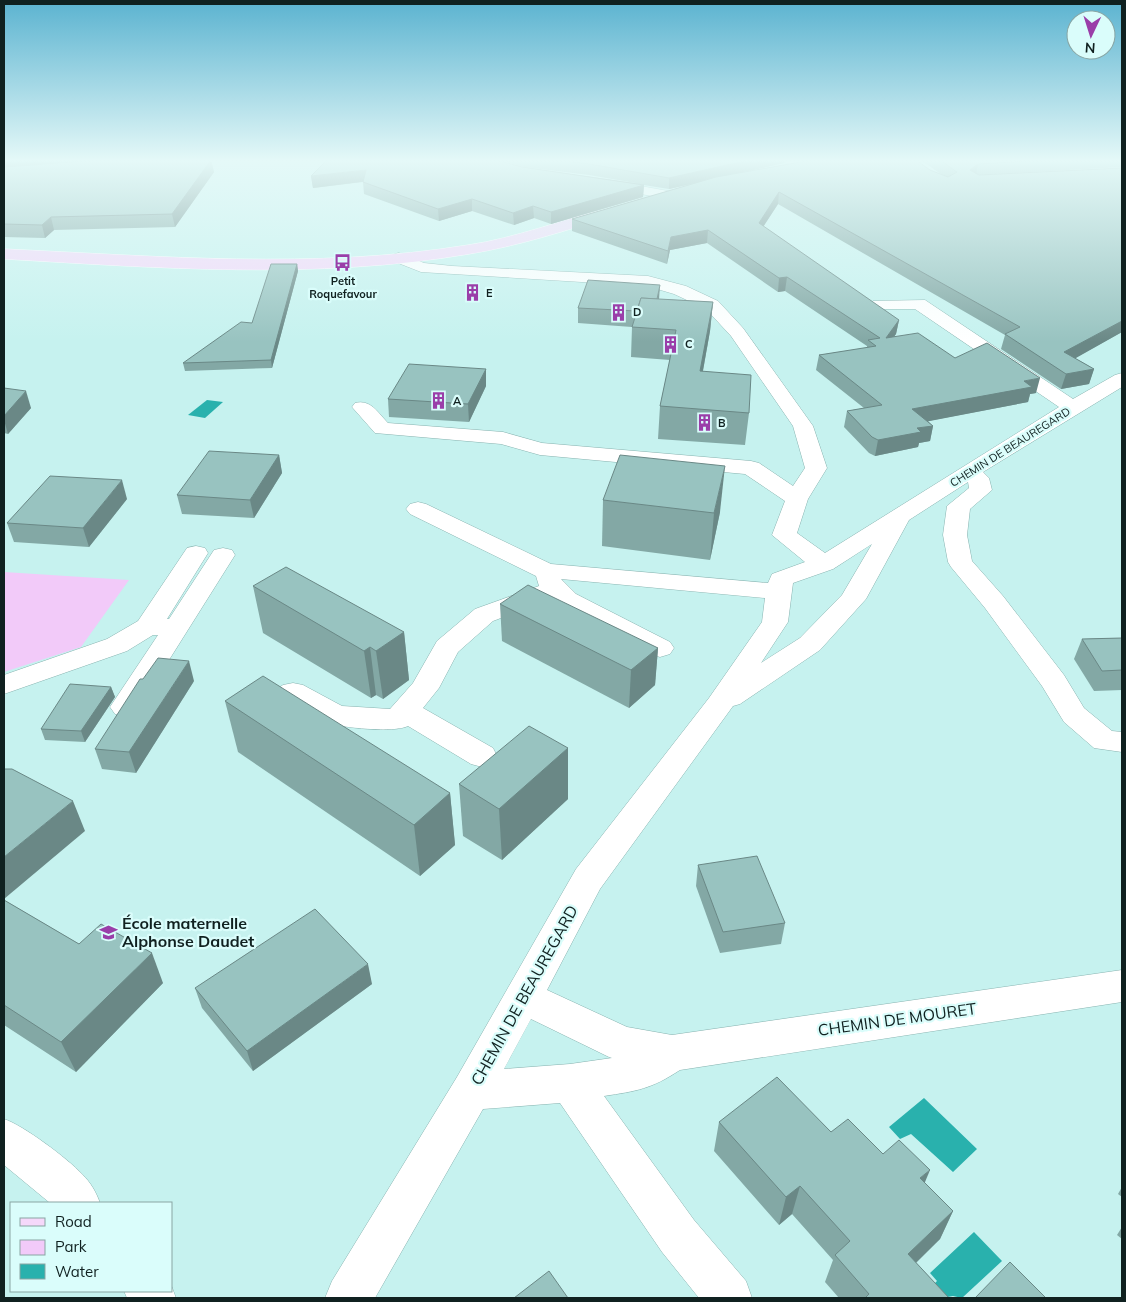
<svg xmlns="http://www.w3.org/2000/svg" width="1126" height="1302" font-family="Mulish,sans-serif">
	<style>
		.green { fill: #f2caf9 }
		.water { fill: #29b1ad }
		.lines { fill: none; stroke-linecap: round; stroke-linejoin: round }
		.minor-casing { stroke: #88b3b0; stroke-width: 1 }
		.major-casing { stroke: #fff; stroke-width: 1 }
		.minor { fill: #fff; fill-rule: evenodd }
		.major { fill: #f5d8fa; fill-rule: evenodd }
		.wall { fill: #83a8a5 }
		.shaded-wall { fill: #6a8886 }
		.building { fill: #98c3c0; stroke: #6a8886 }
		.labels { text-anchor: middle; stroke-width: 4.5; stroke-linejoin: round; paint-order: stroke }
		.far-poi-label { font-size: 11px; font-weight: bold; fill: #102120; stroke: #dafdfb; text-anchor: start }
		.far-street-label { font-size: 11px; fill: #102120; stroke: #dafdfb }
		.near-poi-label { font-size: 16px; font-weight: bold; fill: #102120; stroke: #dafdfb; text-anchor: start }
		.near-street-label { font-size: 16px; fill: #102120; stroke: #dafdfb }
	</style>
	<rect width="100%" height="100%" fill="#c6f2ef"/>
	<polygon class="green" points="4,572 129,580 81,647 4,672"/>
	<g class="water">
		<polygon points="207,400 223,402 205,418 188,415"/>
		<polygon points="924,1098 977,1149 953,1172 911,1134 900,1139 889,1127"/>
		<polygon points="974,1232 1002,1261 962,1298 953,1296 942,1298 932,1286 937,1281 930,1273"/>
	</g>
	<g class="lines">
		<defs>
			<g id="minor">
				<polygon points="781,160 798,160 807,166 801,170"/>
				<polygon points="608,180 668,191 675,195 668,199 603,187 601,184"/>
				<path d="M399,253L424,263L452,266L648,276L686,286L718,301L743,328L813,426L827,468L808,499L797,533L825,553L1059,407L915,309H873L870,305L873,301L925,300L1073,399L1115,375L1122,373V387L983,472L989,478L992,490L970,509L967,535L972,561L1003,596L1064,675L1084,708L1112,731L1122,732V752L1094,748L1064,722L1042,686L985,608L951,567L948,562L943,535L947,506L969,488L968,482L909,520L866,599L820,650L740,704L733,706L600,889L547,990L627,1027L672,1035L1122,970V1002L680,1070C651,1089 637,1091 604,1096L694,1220L746,1281L752,1298H699L662,1252L560,1103L483,1109L375,1298H325L332,1281L457,1077L576,869L709,698L762,622L765,598L561,579L576,594L670,642L674,648L670,654L660,657L650,654L551,599L493,621L458,652L439,688L423,708L493,748L497,756L493,764L482,767L471,764L408,726C395,733 341,728 326,722C315,718 305,711 294,705C279,716 268,728 249,723L244,716L249,709L283,685L293,683L303,685L342,706L390,709L413,683L437,641L475,609L539,586L536,576L410,514L406,509L410,504L418,502L426,504L551,564L768,583L772,574L805,562L772,535L785,501L745,474L540,455L501,444L375,433L352,407L355,403C371,399 378,413 388,423L503,432L542,443L751,461L759,463L793,486L805,468L793,426L731,336L706,309L674,294L647,286L421,272L393,261L391,258L393,255ZM872,544L842,595L800,638L761,663L788,622L793,583L833,569ZM531,1019L609,1057L612,1058L570,1064L504,1069Z"/>
				<polygon points="196,546 205,548 208,553 167,619 169,619 214,550 223,548 232,550 235,555 135,714 125,717 115,714 110,707 158,635 153,635 127,651 4,694 4,675 107,639 138,621 187,548"/>
				<path d="M4,1119C23,1125 68,1159 82,1174C91,1183 96,1192 100,1203H50L4,1165Z"/>
				<polygon points="171,1285 176,1298 127,1298 124,1291 171,1291"/>
			</g>
			<path id="major" d="M607,209L614,213L612,216C565,231 518,246 469,254C316,280 158,268 4,259V249C158,256 315,270 468,245C516,238 560,220 607,209Z"/>
		</defs>
		<use href="#minor" class="minor-casing"/>
		<use href="#major" class="major-casing"/>
		<use href="#minor" class="minor"/>
		<use href="#major" class="major"/>
	</g>
	<g class="wall">
		<polygon points="4,160 211,160 214,172 175,227 54,230 45,238 4,237"/>
		<polygon points="499,160 784,160 784,163 744,172 930,170 942,175 921,160 1122,160 1122,167 978,175 1122,168 1122,332 1075,358 1094,369 1089,384 1061,389 1001,349 1005,335 778,204 763,227 899,320 896,334 894,336 955,358 1036,393 1030,394 1028,402 928,421 933,426 930,441 919,443 918,447 875,456 869,453 844,427 847,411 864,408 816,370 819,355 867,348 867,346 785,291 778,292 707,243 670,250 667,264 572,231 572,219 696,183 669,189 644,185 643,197 551,224 534,218 514,225 472,211 439,221 364,194 363,182 313,188 311,176 522,167 641,184 589,175 524,167"/>
		<polygon points="297,264 298,271 272,368 185,371 183,363 252,323"/>
		<polygon points="659,299 713,302 710,331 703,371 749,413 745,445 658,439 660,406 670,360 631,357 632,327 578,323 578,308"/>
		<polygon points="486,369 486,386 469,422 389,417 388,399"/>
		<polygon points="4,388 31,408 8,434 4,433"/>
		<polygon points="279,455 282,473 254,518 182,514 177,495"/>
		<polygon points="127,499 89,547 14,542 7,523"/>
		<polygon points="603,500 720,512 710,560 602,546"/>
		<polygon points="253,586 404,632 409,680 383,699 376,695 371,698 263,633"/>
		<polygon points="500,604 658,648 655,685 629,708 502,641"/>
		<polygon points="1122,638 1122,690 1094,691 1074,659 1082,639"/>
		<polygon points="194,681 136,773 102,769 95,749"/>
		<polygon points="111,687 115,697 85,742 45,740 41,729"/>
		<polygon points="225,701 450,793 455,845 420,876 238,752"/>
		<polygon points="568,748 568,799 502,860 463,836 459,784"/>
		<polygon points="698,865 785,923 781,944 720,953 696,886"/>
		<polygon points="4,900 79,944 163,983 76,1072 4,1025"/>
		<polygon points="372,984 253,1071 202,1008 195,988"/>
		<polygon points="719,1122 831,1132 883,1154 924,1182 953,1211 940,1239 916,1263 949,1298 839,1298 825,1282 833,1260 792,1214 779,1225 714,1151"/>
		<polygon points="1122,1187 1122,1197 1118,1194"/>
		<polygon points="1122,1227 1122,1239 1117,1235"/>
	</g>
	<g class="shaded-wall">
		<polygon points="4,160 117,160 4,168"/>
		<polygon points="211,160 214,172 175,227 172,214"/>
		<polygon points="749,160 784,160 784,163 669,189 669,178"/>
		<polygon points="978,164 976,175 970,170"/>
		<polygon points="366,170 368,181 313,188 311,176"/>
		<polygon points="644,185 643,197 551,224 551,212"/>
		<polygon points="779,192 778,204 757,236 759,223"/>
		<polygon points="472,199 472,211 439,221 438,209"/>
		<polygon points="533,206 534,218 514,225 513,213"/>
		<polygon points="51,217 54,230 45,238 42,225"/>
		<polygon points="708,230 707,243 670,250 667,264 668,251 671,237"/>
		<polygon points="297,264 298,271 272,368 271,360"/>
		<polygon points="787,277 785,291 778,292 779,278"/>
		<polygon points="660,285 659,300 654,312"/>
		<polygon points="713,302 710,331 697,403 700,371"/>
		<polygon points="899,320 896,334 883,352 886,338"/>
		<polygon points="1122,321 1122,332 1060,367 1064,352"/>
		<polygon points="486,369 486,386 469,422 468,404"/>
		<polygon points="1094,369 1089,384 1061,389 1066,374"/>
		<polygon points="1040,378 1036,393 1030,394 1028,402 909,425 912,409 1024,381"/>
		<polygon points="26,391 31,408 8,434 4,420 4,416"/>
		<polygon points="933,426 930,441 919,443 918,447 875,456 878,440 917,428"/>
		<polygon points="279,455 282,473 254,518 250,500"/>
		<polygon points="725,466 720,512 710,560 714,513"/>
		<polygon points="122,480 127,499 89,547 83,528"/>
		<polygon points="404,632 409,680 383,699 376,651"/>
		<polygon points="370,647 376,695 371,698 364,651"/>
		<polygon points="658,648 655,685 629,708 631,670"/>
		<polygon points="189,661 194,681 136,773 129,752"/>
		<polygon points="111,687 115,697 85,742 81,731"/>
		<polygon points="568,748 568,799 502,860 499,809"/>
		<polygon points="450,793 455,845 420,876 414,825"/>
		<polygon points="73,801 85,831 4,899 4,857"/>
		<polygon points="152,953 163,983 76,1072 61,1042"/>
		<polygon points="368,964 372,984 253,1071 247,1051"/>
		<polygon points="930,1170 918,1199 920,1178"/>
		<polygon points="800,1186 792,1214 779,1225 786,1197"/>
		<polygon points="953,1211 940,1239 896,1282 908,1254"/>
	</g>
	<g class="building">
		<polygon points="100,160 211,160 172,214 51,217 42,225 4,224 4,167"/>
		<polygon points="327,160 496,160 522,167 644,185 551,212 533,206 513,213 472,199 438,209 363,182 366,170 311,176"/>
		<polygon points="559,160 749,160 669,178 589,164"/>
		<polygon points="812,160 916,160 930,170 948,177 957,172 940,160 1047,160 978,164 970,170 979,175 1122,168 1122,321 1064,352 1094,369 1066,374 1005,334 1020,327 779,192 759,223 899,320 886,338 918,333 955,358 987,343 1040,378 1024,381 1032,387 912,409 933,426 917,428 921,432 878,440 872,437 847,411 882,405 819,355 876,346 868,340 880,338 787,277 779,278 708,230 671,237 668,251 572,219 716,177"/>
		<polygon points="271,264 297,264 271,360 183,363 241,322 252,323"/>
		<polygon points="588,280 660,285 657,299 641,298 637,311 578,308"/>
		<polygon points="641,298 713,302 700,371 751,375 749,413 660,406 676,330 632,327"/>
		<polygon points="409,364 486,369 468,404 388,399"/>
		<polygon points="4,388 26,391 4,416"/>
		<polygon points="209,451 279,455 250,500 177,495"/>
		<polygon points="620,455 725,466 714,513 603,500"/>
		<polygon points="50,476 122,480 83,528 7,523"/>
		<polygon points="286,567 404,632 376,651 370,647 364,651 253,586"/>
		<polygon points="528,585 658,648 631,670 500,604"/>
		<polygon points="1122,638 1122,670 1102,671 1082,639"/>
		<polygon points="158,658 189,661 129,752 95,749 140,679 143,679"/>
		<polygon points="263,676 450,793 414,825 225,701"/>
		<polygon points="70,684 111,687 81,731 41,729"/>
		<polygon points="529,726 568,748 499,809 459,784"/>
		<polygon points="4,769 12,769 73,801 4,857"/>
		<polygon points="757,856 785,923 723,932 698,865"/>
		<polygon points="4,900 79,944 101,924 152,953 61,1042 4,1005"/>
		<polygon points="315,909 368,964 247,1051 195,988"/>
		<polygon points="777,1077 831,1132 848,1119 883,1154 899,1140 930,1170 920,1178 953,1211 908,1254 949,1298 865,1298 869,1294 835,1255 850,1241 800,1186 786,1197 719,1122"/>
		<polygon points="1010,1262 1046,1298 975,1298"/>
		<polygon points="549,1271 568,1298 514,1298"/>
	</g>
	<linearGradient id="sky" x2="0" y2="1"><stop stop-color="#5bb3d0"/><stop offset="0.47" stop-color="#e5f9f8"/><stop offset="1" stop-color="#e5f9f8" stop-opacity="0"/></linearGradient>
	<rect width="1126" height="342" fill="url(#sky)"/>
	<defs>
		<symbol id="bus-bare" viewBox="-9 -9 18 18"><path d="M-5-6H5V4H4V6H2V4H-2V6H-4V4H-5ZM-3.5-4V0h7V-4ZM-3.5 1.2v1.5H-2V1.2ZM2 1.2v1.5H3.5V1.2Z" fill="#9a3ea9" stroke="#dafdfb" stroke-width="2.5" paint-order="stroke"/></symbol>
		<symbol id="building-bare" viewBox="-9 -9 18 18"><path d="M-4-6H4V6H1V3H-1V6H-4ZM-2.5-4.3h1.7v1.8h-1.7ZM.8-4.3h1.7v1.8H.8ZM-2.5-1h1.7V.8h-1.7ZM.8-1h1.7V.8H.8Z" fill="#9a3ea9" stroke="#dafdfb" stroke-width="2.5" paint-order="stroke"/></symbol>
		<symbol id="school-bare" viewBox="-9 -9 18 18"><path d="M0-5L7-2L0 1L-7-2ZM-4 1L0 2.5L4 1V4Q0 6-4 4Z" fill="#9a3ea9" stroke="#dafdfb" stroke-width="2.5" paint-order="stroke"/></symbol>
	</defs>
	<g fill-rule="evenodd">
		<use href="#bus-bare" x="330" y="250" width="25" height="25"/>
		<use href="#building-bare" x="460" y="280" width="25" height="25"/>
		<use href="#building-bare" x="606" y="300" width="25" height="25"/>
		<use href="#building-bare" x="658" y="332" width="25" height="25"/>
		<use href="#building-bare" x="426" y="388" width="25" height="25"/>
		<use href="#building-bare" x="692" y="410" width="25" height="25"/>
		<use href="#school-bare" x="96" y="920" width="25" height="25"/>
	</g>
	<g class="labels">
		<g class="far-poi-label">
			<text x="343" y="285" text-anchor="middle">Petit<tspan x="343" dy="13">Roquefavour</tspan></text>
			<text x="486" y="297">E</text>
			<text x="633" y="316">D</text>
			<text x="685" y="348">C</text>
			<text x="453" y="405">A</text>
			<text x="718" y="427">B</text>
		</g>
		<g class="far-street-label">
			<text transform="translate(1010 447) rotate(-32)" y="4">CHEMIN DE BEAUREGARD</text>
		</g>
		<g class="near-poi-label">
			<text x="122" y="929">École maternelle<tspan x="122" dy="18">Alphonse Daudet</tspan></text>
		</g>
		<g class="near-street-label">
			<text transform="translate(524 995) rotate(-61)" y="6">CHEMIN DE BEAUREGARD</text>
			<text transform="translate(897 1019) rotate(-8)" y="6">CHEMIN DE MOURET</text>
		</g>
	</g>
	<rect width="1126" height="1302" fill="none" stroke="#102120" stroke-width="10"/>
	<rect x="10" y="1202" width="162" height="90" fill="#dafdfb" stroke="#89a5a3"/>
	<rect x="20" y="1218" width="25" height="8" fill="#f5d8fa" stroke="#89a5a3"/>
	<text x="55" y="1227" font-size="15" fill="#102120">Road</text>
	<rect x="20" y="1240" width="25" height="15" fill="#f2caf9" stroke="#89a5a3"/>
	<text x="55" y="1252" font-size="15" fill="#102120">Park</text>
	<rect x="20" y="1264" width="25" height="15" fill="#29b1ad" stroke="#89a5a3"/>
	<text x="55" y="1277" font-size="15" fill="#102120">Water</text>
	<g transform="translate(1091 35) rotate(184)"><circle r="24" fill="#dafdfb" stroke="#89a5a3"/>
	<path d="M0-4L9 19L0 12L-9 19Z" fill="#9a3ea9"/>
	<text y="-8" font-size="14" font-weight="bold" text-anchor="middle" fill="#102120">N</text>
	</g>
</svg>
